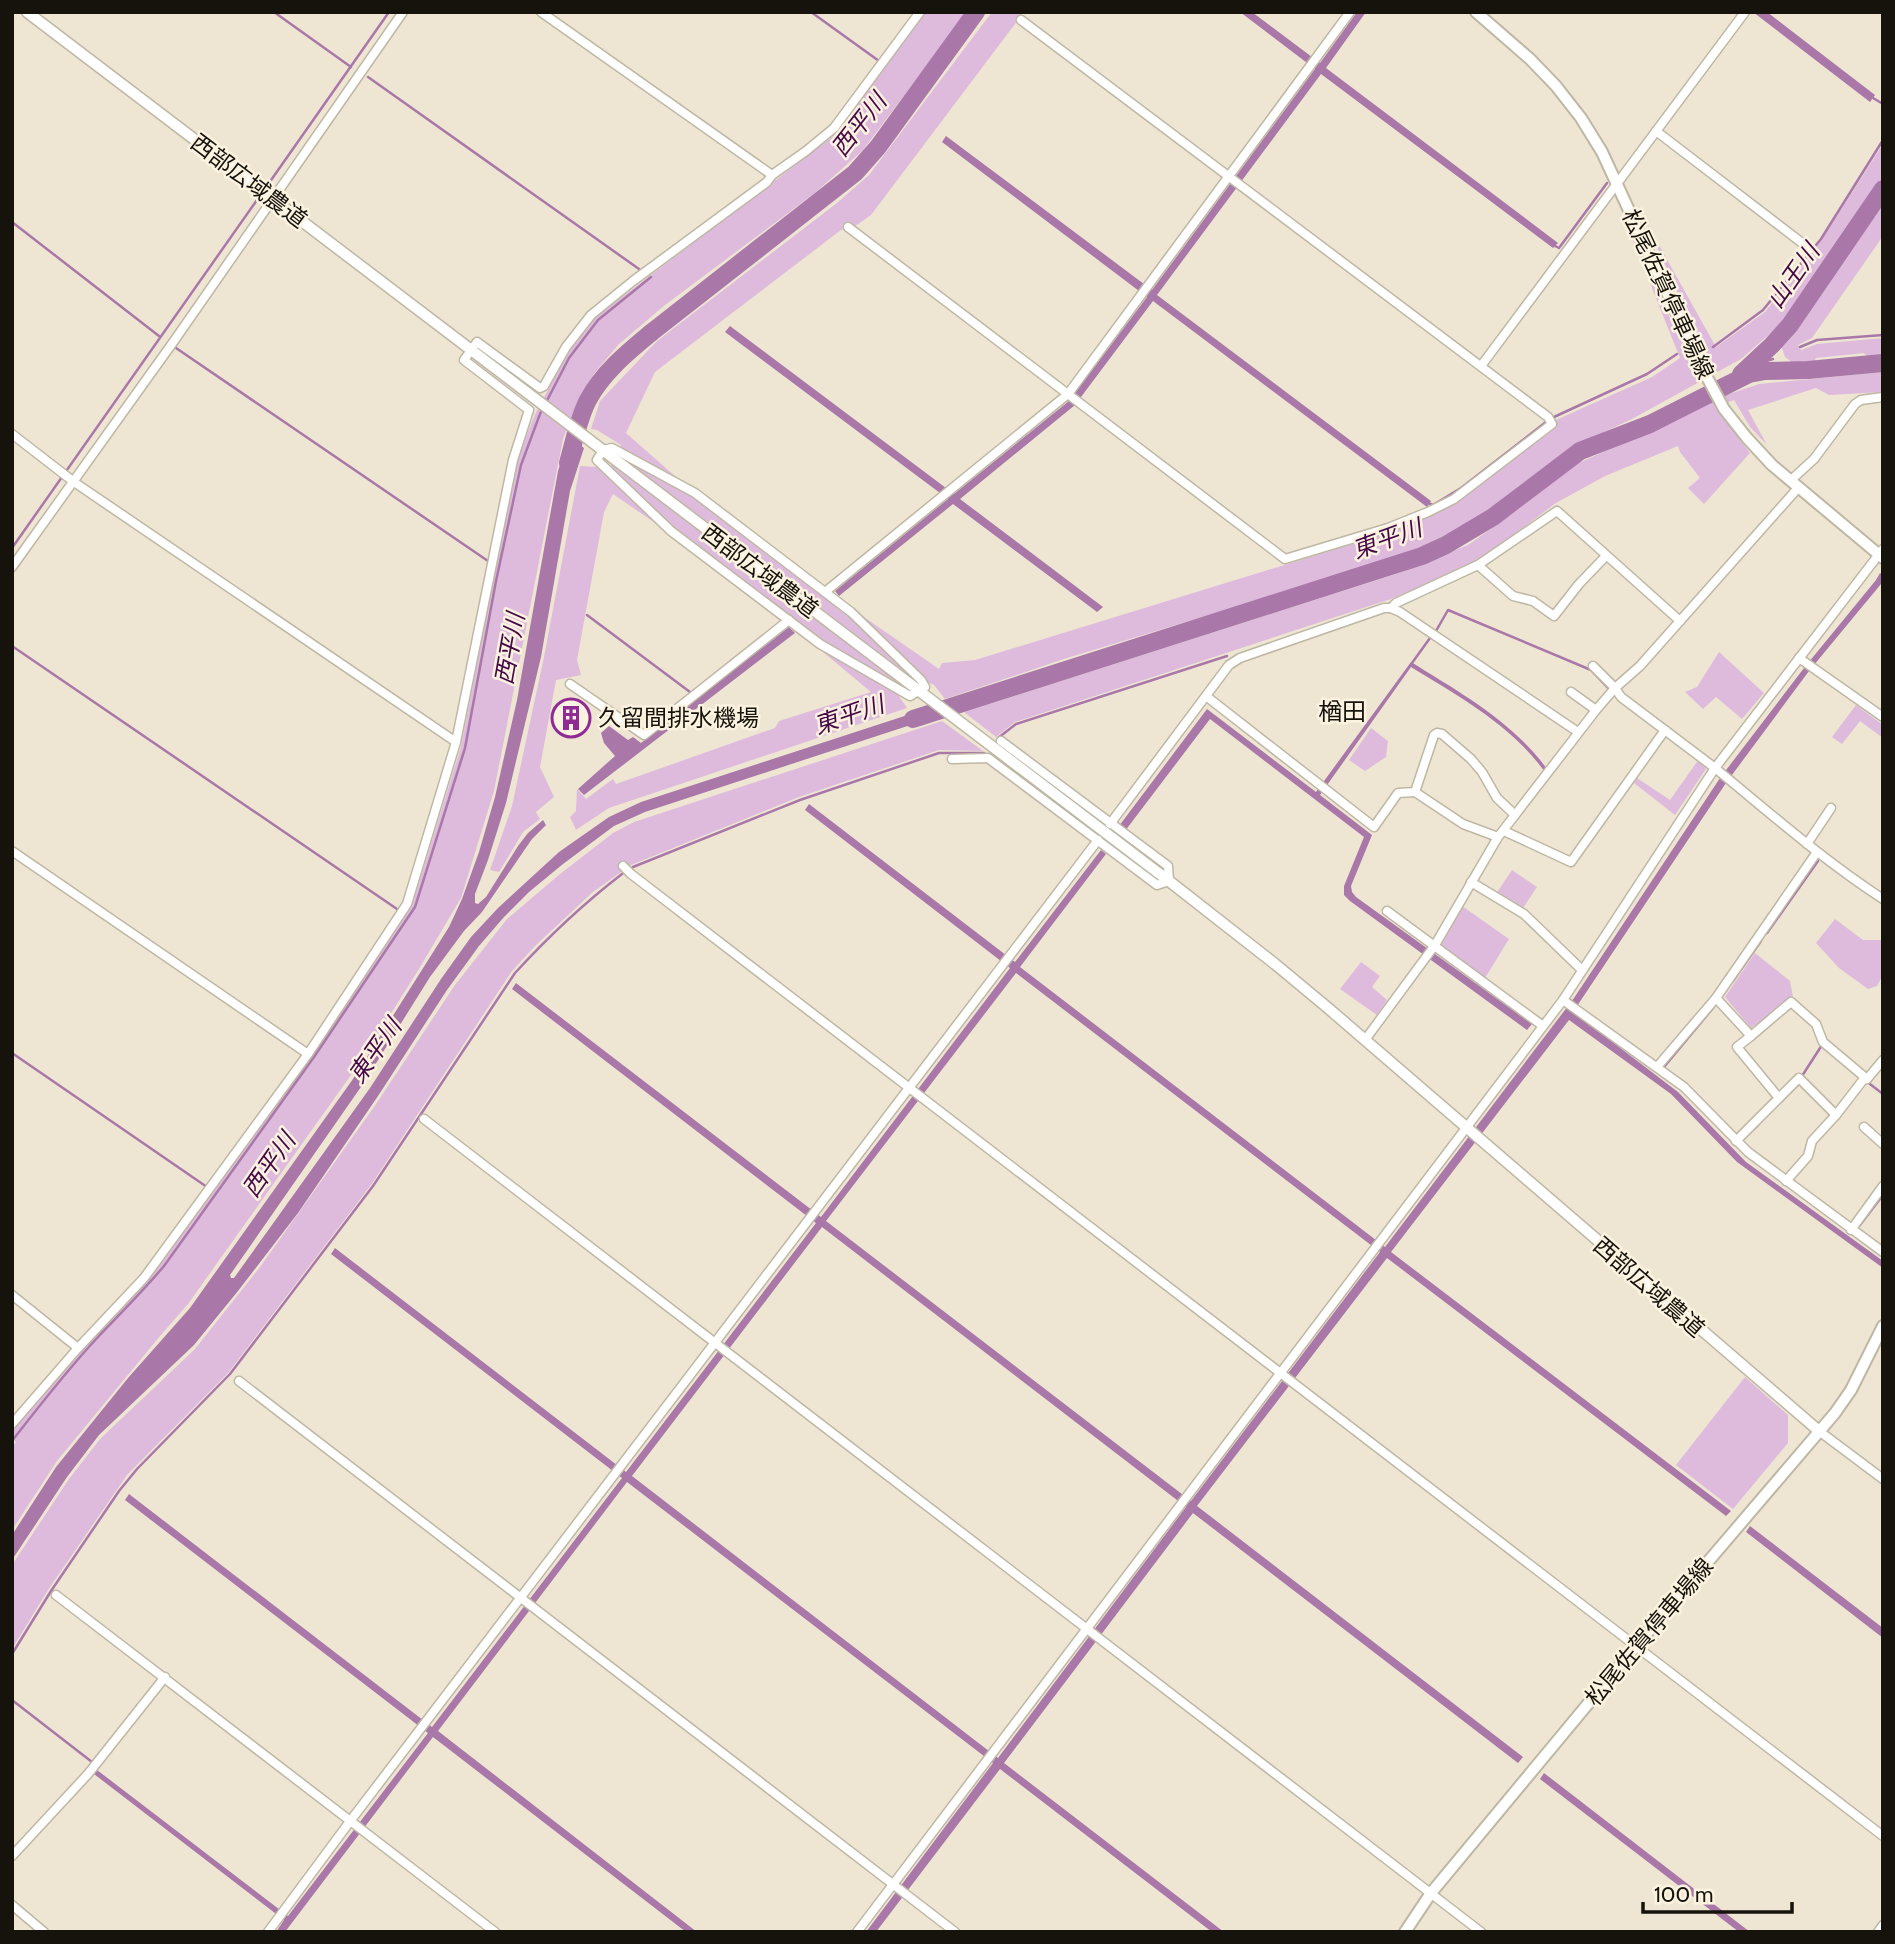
<svg xmlns="http://www.w3.org/2000/svg" width="1895" height="1944" font-family="Cabin,'Noto Sans JP',sans-serif">
	<style>
		.green { fill: #debbdd }
		.water { fill: #a978a9; fill-rule: evenodd }
		.lines { fill: none; stroke-linecap: round; stroke-linejoin: round }
		.stream { stroke: #a978a9; stroke-width: 2.5 }
		.river { stroke: #a978a9; stroke-width: 18 }
		.minor-casing { stroke: #beb7a4; stroke-width: 11 }
		.tertiary-casing { stroke: #beb7a4; stroke-width: 13 }
		.secondary-casing { stroke: #beb7a4; stroke-width: 14 }
		.minor { stroke: #fff; stroke-width: 8 }
		.tertiary { stroke: #fff; stroke-width: 10 }
		.secondary { stroke: #fff; stroke-width: 10 }
		.labels { text-anchor: middle; stroke-width: 5; stroke-linejoin: round; paint-order: stroke }
		.street-label { font-size: 23px; fill: #16130d; stroke: #fbf3e0 }
		.poi-label { font-size: 23px; fill: #16130d; stroke: #fbf3e0; text-anchor: start }
		.water-label { font-size: 24px; font-style: italic; fill: #460747; stroke: #fbf3e0 }
		.neighbourhood-label { font-size: 24px; fill: #16130d; stroke: #fbf3e0 }
	</style>
	<rect width="100%" height="100%" fill="#eee6d3"/>
	<g class="green">
		<polygon points="925,12 967,12 863,150 816,192 665,305 618,345 593,375 578,400 563,439 494,791 461,898 419,969 361,1061 188,1304 160,1336 57,1461 12,1530 12,1447 16,1442 12,1439 12,1428 80,1351 146,1281 310,1056 412,906 461,747 516,463 535,414 569,351 596,317 832,137"/>
		<polygon points="992,12 1024,12 871,215 854,227 841,230 655,372 626,433 684,484 697,500 850,617 864,617 939,669 942,663 975,660 1395,531 1454,503 1554,429 1556,420 1652,377 1680,358 1628,228 1698,377 1712,370 1646,222 1716,347 1765,312 1823,238 1883,144 1883,179 1790,316 1741,359 1632,419 1570,448 1473,521 1428,544 1383,562 1064,659 945,699 934,685 907,673 896,682 898,695 907,708 609,808 576,830 570,817 576,811 577,789 586,799 613,779 616,784 775,728 779,721 871,692 823,652 825,643 673,527 658,525 613,494 604,512 577,660 581,675 556,680 540,767 554,797 536,812 540,819 523,832 499,872 490,870 512,806 544,657 580,466 598,467 607,474 621,445 597,430 591,429 600,401 657,341 837,203 869,175"/>
		<polygon points="1883,196 1883,236 1812,338 1798,345 1801,350 1817,344 1883,338 1883,355 1868,357 1864,353 1816,358 1814,362 1793,363 1785,357 1781,345"/>
		<polygon points="1883,372 1883,392 1829,395 1816,388 1748,410 1767,445 1750,427 1734,400 1715,407 1750,453 1704,504 1688,488 1700,478 1680,452 1678,446 1605,476 1556,503 1479,561 1391,599 1015,722 996,737 964,712 1399,573 1468,545 1516,511 1574,465 1664,425 1708,401 1759,384"/>
		<polygon points="1719,652 1764,693 1742,719 1716,697 1703,709 1685,692 1697,687"/>
		<polygon points="1856,705 1883,725 1883,738 1860,721 1842,744 1832,737"/>
		<polygon points="942,721 983,751 939,750 799,797 631,865 593,892 536,945 512,971 371,1185 228,1373 127,1475 48,1590 12,1649 12,1565 69,1479 100,1439 195,1349 260,1267 374,1107 455,985 507,919 560,874 613,833 634,822"/>
		<polygon points="1371,728 1388,741 1386,757 1365,771 1349,760"/>
		<polygon points="1699,759 1706,769 1675,815 1634,783 1637,778 1670,800"/>
		<polygon points="1512,870 1537,887 1523,908 1496,894"/>
		<polygon points="1462,906 1509,939 1485,978 1439,945"/>
		<polygon points="1835,919 1863,940 1883,940 1883,975 1877,986 1868,989 1839,968 1816,943"/>
		<polygon points="1755,953 1790,981 1793,997 1751,1028 1725,997"/>
		<polygon points="1361,962 1380,976 1372,987 1387,1000 1377,1015 1340,989"/>
		<polygon points="1745,1377 1788,1415 1788,1443 1733,1509 1676,1465"/>
	</g>
	<g class="water">
		<polygon points="1240,12 1252,12 1320,63 1357,12 1366,12 1326,68 1558,243 1553,248 1321,74 1157,295 1431,501 1427,507 1153,301 1075,405 960,499 1103,607 1097,612 953,504 839,596 835,591 948,499 725,332 730,326 954,494 1069,401 1147,297 942,142 946,136 1152,290 1315,69"/>
		<polygon points="1753,12 1767,12 1875,95 1870,102"/>
		<polygon points="569,436 584,448 570,491 541,657 506,803 488,860 475,894 475,903 478,904 486,897 518,846 528,833 543,820 546,825 532,839 482,912 464,931 430,977 363,1084 230,1275 231,1278 234,1278 370,1088 441,979 471,937 498,908 559,852 609,817 641,802 929,708 938,716 645,812 614,826 563,864 529,892 504,917 479,946 447,990 378,1096 298,1213 238,1291 194,1345 99,1435 67,1477 12,1560 12,1535 56,1467 128,1378 190,1308 353,1079 449,927 462,899 479,852 495,797 517,700 558,471"/>
		<path d="M1880,573L1883,575L1881,584L1809,671L1726,783L1573,1012L1678,1092L1746,1162L1883,1261V1268L1737,1162L1671,1094L1569,1020L1391,1252L1731,1511L1726,1516L1387,1258L1197,1506L1523,1757L1518,1763L1193,1513L1004,1763L1224,1932H1212L1000,1769L876,1932H866L993,1763L627,1482L438,1731L697,1932H686L433,1737L285,1932H276L284,1920L94,1774L97,1770L288,1916L428,1733L125,1500L129,1494L432,1727L622,1478L331,1254L335,1248L626,1472L816,1223L512,989L516,983L821,1217L1010,968L805,810L809,804L1015,962L1101,850L1106,854L1020,967L1385,1247L1574,998L1720,778L1804,668L1876,580ZM1016,973L1380,1252L1191,1501L826,1221ZM822,1227L1186,1507L998,1758L632,1476Z"/>
		<polygon points="789,627 795,633 584,795 578,789 615,756 604,743 601,733 609,726 628,740 633,737 641,743"/>
		<path d="M1411,662C1459,692 1512,721 1547,769L1545,772C1511,725 1460,697 1411,667L1320,795L1372,835L1351,886L1352,892L1356,897L1532,1024L1527,1030L1350,901L1344,895V886L1364,837L1210,719L1125,831L1119,826L1207,709L1316,792Z"/>
		<polygon points="1750,1526 1883,1628 1883,1638 1746,1532"/>
		<polygon points="1544,1773 1750,1932 1739,1932 1540,1779"/>
	</g>
	<g class="lines">
		<g class="stream">
			<polyline points="274,12 351,67"/>
			<polyline points="811,12 879,61"/>
			<polyline points="368,77 639,269"/>
			<polyline points="1873,98 1883,104"/>
			<polyline points="269,183 389,12"/>
			<polyline points="12,222 159,336"/>
			<polyline points="1555,246 1559,248 1607,183"/>
			<polyline points="1713,347 1763,310 1821,239 1883,140"/>
			<polyline points="1800,347 1817,340 1883,335"/>
			<polyline points="176,348 488,561"/>
			<polyline points="1753,365 1773,359"/>
			<polyline points="1554,417 1647,374 1677,354"/>
			<polyline points="1428,503 1433,505 1461,488 1546,422"/>
			<polyline points="12,548 257,200"/>
			<polyline points="587,615 690,692"/>
			<polyline points="1436,631 1448,610 1591,670 1608,688"/>
			<polyline points="12,646 397,909"/>
			<polyline points="1412,663 1430,638"/>
			<polyline points="998,738 1016,724 1227,656"/>
			<polyline points="633,867 800,800 939,753 984,753"/>
			<polyline points="1767,933 1818,861"/>
			<polyline points="1733,981 1761,941"/>
			<polyline points="12,1053 207,1187"/>
			<polyline points="1664,1067 1713,1008"/>
			<polyline points="1802,1076 1822,1045 1823,1046"/>
			<polyline points="1866,1081 1883,1094"/>
			<polyline points="1743,1139 1758,1125"/>
			<polyline points="1860,1225 1883,1195"/>
			<path d="M12,1441C40,1405 67,1370 98,1337C120,1314 143,1291 164,1266L314,1057L415,907L465,748L496,581L521,465L540,414L569,358L598,320L651,277"/>
			<path d="M12,1654L51,1591L119,1491L137,1469L230,1374L373,1186L515,973C548,937 583,904 622,874"/>
			<polyline points="12,1700 92,1762"/>
		</g>
		<g class="river">
			<polyline points="1741,374 1772,345 1790,325 1883,189"/>
			<path d="M568,463C574,443 578,419 588,400C603,372 628,352 652,332L855,173L878,147L976,12"/>
			<polyline points="913,719 1422,556 1446,545 1493,517 1580,451 1650,424 1749,374 1765,371 1808,370 1883,363"/>
		</g>
		<defs>
			<g id="minor">
				<polyline points="541,12 772,175"/>
				<polyline points="1656,131 1810,249"/>
				<polyline points="848,227 1285,559 1388,528 1428,512 1454,499 1552,424 1548,417 1021,20"/>
				<polyline points="1481,366 1745,12"/>
				<polyline points="12,434 74,482 456,742"/>
				<polygon points="612,448 695,493 851,612 921,680 925,687 910,696 820,644 671,531 597,460 603,450"/>
				<polyline points="1790,481 1814,459 1855,404 1861,400 1883,397"/>
				<path d="M1883,549L1715,768C1770,813 1823,860 1883,899"/>
				<polyline points="1478,565 1513,596 1533,601 1554,616 1579,584 1606,556"/>
				<polyline points="12,567 174,341 403,12"/>
				<polyline points="825,592 1068,394 1350,12"/>
				<polyline points="1391,608 1396,603 1478,565 1557,511 1680,621"/>
				<polyline points="1799,658 1883,717"/>
				<polyline points="570,684 644,735 789,620"/>
				<polyline points="1571,692 1596,710"/>
				<polyline points="1206,696 1374,827 1398,793 1415,792 1434,735 1437,733 1442,734 1471,759 1482,772 1497,798 1515,815"/>
				<polyline points="952,759 988,758 1157,885 1169,881 1168,866 1001,741"/>
				<polyline points="1415,792 1463,824 1498,837"/>
				<polyline points="1110,824 1229,665 1240,658 1384,608 1391,608 1400,612 1578,732"/>
				<polyline points="1504,831 1571,862 1665,730"/>
				<polyline points="1807,844 1831,808"/>
				<polyline points="12,851 308,1054 144,1278 78,1348 12,1424"/>
				<polyline points="623,866 631,874 1883,1836"/>
				<polyline points="1471,882 1524,914 1582,970"/>
				<polyline points="1387,911 1543,1026"/>
				<polyline points="1716,998 1751,1036 1791,1002 1816,1024 1823,1042 1867,1079"/>
				<polyline points="1563,1000 1684,1087 1748,1152 1883,1252"/>
				<polyline points="1365,1040 1435,945 1498,837 1596,710 1615,688 1640,666 1798,488"/>
				<polyline points="308,1054 407,904 456,742 513,460 529,410 464,360 477,342 540,388 544,386 566,347 591,315 633,281 767,182 772,175 806,151 834,128 920,12"/>
				<polyline points="1657,1067 1716,998 1817,852"/>
				<polyline points="1779,1098 1799,1078 1836,1115"/>
				<polyline points="424,1119 1481,1932"/>
				<polyline points="1864,1127 1883,1144"/>
				<polyline points="1736,1141 1779,1098 1737,1047 1751,1036"/>
				<polyline points="1786,1181 1808,1156 1812,1141 1836,1115 1863,1080 1867,1079 1883,1060"/>
				<polyline points="1851,1230 1883,1186"/>
				<polyline points="12,1295 78,1348"/>
				<polyline points="239,1381 955,1932"/>
				<polyline points="1819,1431 1883,1479"/>
				<polyline points="56,1595 495,1932"/>
				<polyline points="12,1856 88,1774 165,1677"/>
				<polyline points="12,1905 44,1932"/>
				<polyline points="268,1932 351,1820 1098,840"/>
				<polyline points="857,1932 1563,1000 1715,768 1621,697 1615,688 1593,666"/>
				<polyline points="1878,1932 1883,1925"/>
			</g>
			<polyline id="tertiary" points="27,12 1169,881 1275,964 1328,1008 1819,1431"/>
			<g id="secondary">
				<polyline points="1476,12 1530,59 1556,86 1581,118 1602,152 1702,368 1724,409 1747,438 1772,465 1883,558"/>
				<polyline points="1405,1932 1431,1893 1636,1646 1835,1413 1851,1390 1883,1326"/>
			</g>
		</defs>
		<use href="#minor" class="minor-casing"/>
		<use href="#tertiary" class="tertiary-casing"/>
		<use href="#secondary" class="secondary-casing"/>
		<use href="#minor" class="minor"/>
		<use href="#tertiary" class="tertiary"/>
		<use href="#secondary" class="secondary"/>
	</g>
	<defs>
		<symbol id="building-ring" viewBox="-11 -11 22 22"><circle r="9.5" fill="#fbf3e0" stroke="#8f2b92" stroke-width="1.5"/><path d="M-4-6H4V6H1V3H-1V6H-4ZM-2.5-4.3h1.7v1.8h-1.7ZM.8-4.3h1.7v1.8H.8ZM-2.5-1h1.7V.8h-1.7ZM.8-1h1.7V.8H.8Z" fill="#8f2b92"/></symbol>
	</defs>
	<g fill-rule="evenodd">
		<use href="#building-ring" x="549" y="696" width="44" height="44"/>
	</g>
	<g class="labels">
		<g class="street-label">
			<text transform="translate(249 181) rotate(37)" y="8">西部広域農道</text>
			<text transform="translate(1668 294) rotate(65)" y="8">松尾佐賀停車場線</text>
			<text transform="translate(760 571) rotate(37)" y="8">西部広域農道</text>
			<text transform="translate(1649 1287) rotate(41)" y="8">西部広域農道</text>
			<text transform="translate(1649 1632) rotate(-50)" y="8">松尾佐賀停車場線</text>
		</g>
		<g class="poi-label">
			<text x="598" y="726">久留間排水機場</text>
		</g>
		<g class="water-label">
			<text transform="translate(859 125) rotate(-52)" y="8">西平川</text>
			<text transform="translate(1793 276) rotate(-55)" y="8">山王川</text>
			<text transform="translate(1387 539) rotate(-20)" y="8">東平川</text>
			<text transform="translate(510 649) rotate(-80)" y="8">西平川</text>
			<text transform="translate(849 715) rotate(-19)" y="8">東平川</text>
			<text transform="translate(375 1051) rotate(-55)" y="8">東平川</text>
			<text transform="translate(269 1165) rotate(-55)" y="8">西平川</text>
		</g>
		<g class="neighbourhood-label">
			<text x="1342" y="720">楢田</text>
		</g>
	</g>
	<rect width="1895" height="1944" fill="none" stroke="#16130d" stroke-width="28"/>
	<path d="M1643 1902v10h149v-10" fill="none" stroke="#16130d" stroke-width="3.5"/>
	<text x="1654" y="1902" font-size="21" fill="#16130d" stroke="#fbf3e0" stroke-width="5" paint-order="stroke">100 m</text>
</svg>
